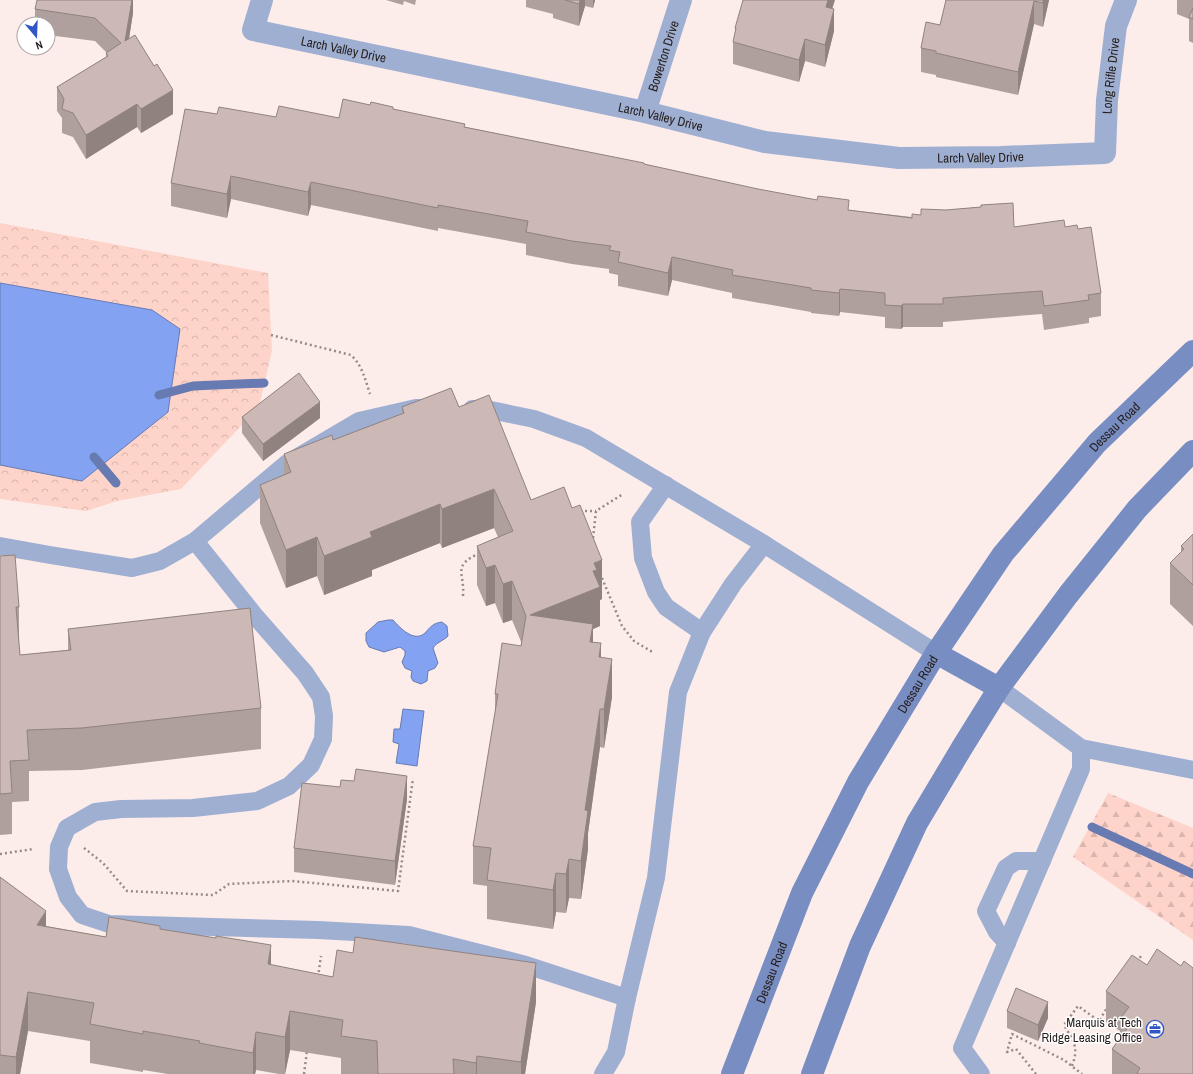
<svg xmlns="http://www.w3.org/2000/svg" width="1193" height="1074" font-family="'Archivo Narrow',sans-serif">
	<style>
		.forest { fill: url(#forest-firs) }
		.park { fill: url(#park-crowns) }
		.water { fill: #83a3f2; stroke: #677bb2 }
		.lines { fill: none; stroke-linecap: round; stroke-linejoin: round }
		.stream { stroke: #677bb2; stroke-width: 9 }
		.path { stroke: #968a87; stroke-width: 2.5; stroke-dasharray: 2 3; stroke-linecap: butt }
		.service { stroke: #9fafd2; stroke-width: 18 }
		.minor { stroke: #9fafd2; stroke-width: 22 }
		.secondary { stroke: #788dc2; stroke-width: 22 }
		.wall { fill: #af9f9d }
		.shaded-wall { fill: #8f827f }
		.building { fill: #ccb9b6; stroke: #8f827f }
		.labels { text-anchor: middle; stroke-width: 3; stroke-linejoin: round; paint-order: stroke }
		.street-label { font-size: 13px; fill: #251e1c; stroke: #fff }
		.poi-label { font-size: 13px; fill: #251e1c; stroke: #fff; text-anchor: end }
	</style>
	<defs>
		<pattern id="forest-firs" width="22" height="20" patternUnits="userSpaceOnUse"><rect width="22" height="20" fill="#fdd3ca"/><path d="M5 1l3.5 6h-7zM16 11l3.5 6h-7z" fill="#d9b5ad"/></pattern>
		<pattern id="park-crowns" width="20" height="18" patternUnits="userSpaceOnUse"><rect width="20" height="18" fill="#fdd3ca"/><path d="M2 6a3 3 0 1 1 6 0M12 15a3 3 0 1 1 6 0" fill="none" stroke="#d9b5ad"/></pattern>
	</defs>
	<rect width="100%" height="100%" fill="#fdedea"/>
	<polygon class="forest" points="1108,793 1193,828 1193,940 1073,857"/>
	<polygon class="park" points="0,223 268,273 272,351 259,407 181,489 117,501 86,511 0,499"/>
	<g class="water">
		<polygon points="0,283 152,310 180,329 168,412 82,481 0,465"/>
		<path d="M388,620H393C400,628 415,644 426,632C431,626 434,623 442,622L447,626L448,636C443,641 437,642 433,648L438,663L435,668L428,671L427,681L421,684L413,681L411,677L412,671L405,668L402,662L405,655V651L400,647L384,652L369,647L366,641V633L378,622Z"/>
		<polygon points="403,709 424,711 417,766 396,763 399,744 393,742 394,729 400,729"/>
	</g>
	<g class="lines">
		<g class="stream">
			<polyline points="159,395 193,386 264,383"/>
			<polyline points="94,457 116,483"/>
			<polyline points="1092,827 1193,874"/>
		</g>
		<g class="path">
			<path d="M271,335L351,355C362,365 365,379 370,394"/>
			<polyline points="580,511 596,511"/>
			<polyline points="593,538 596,511 623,494"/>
			<polyline points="602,578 622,626 634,641 654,653"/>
			<path d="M463,596C465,572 451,566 480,553"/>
			<polyline points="84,848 103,863 127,891 213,895 229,884 292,881 398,891 413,778"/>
			<polyline points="0,854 34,849"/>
			<polyline points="1137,962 1141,956"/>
			<polyline points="318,977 321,956"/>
			<path d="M1072,1066C1079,1047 1074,1042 1064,1025L1078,1006L1099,1021L1107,1008"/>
			<polyline points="304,1074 307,1051"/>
			<polyline points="1036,1074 1016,1049 1007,1052 1012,1034 1064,1060 1082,1074"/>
		</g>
		<g class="service">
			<polyline points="472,409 486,409 534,419 586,438 764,544 936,653"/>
			<polyline points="666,485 640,522 643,558 656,592 666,607 702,632"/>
			<polyline points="195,541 255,616 305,673 321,697 324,716 323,739 311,765 289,786 257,801 193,808 121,809 95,812 67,828 59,847 58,869 68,897 82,915 109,924 318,930 409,935 526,965 627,998"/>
			<polyline points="0,546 50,555 132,568 160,561 195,541 286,464 359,421 416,408 426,408"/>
			<polyline points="999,688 1081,748 1193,770"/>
			<polyline points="1007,943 997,932 986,911 1006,868 1016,861 1042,861"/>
			<polyline points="603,1074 616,1052 627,998 656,878 678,692 702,632 733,584 764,544"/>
			<polyline points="981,1074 962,1048 1081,769 1081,748"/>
		</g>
		<g class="minor">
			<path id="s1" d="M262,0L253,30L645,112L765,142L899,158L1001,157L1105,153L1107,100L1116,26L1126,0"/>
			<path id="s2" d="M645,112L681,0"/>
		</g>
		<g class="secondary">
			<polyline points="936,653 999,688"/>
			<path id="s3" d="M732,1074L802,893L858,782L936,653L1003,554L1097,443L1193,351"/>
			<polyline points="812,1074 860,946 917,823 963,746 999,688 1068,595 1137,509 1193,451"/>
		</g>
	</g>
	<g class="wall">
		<polygon points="133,0 133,13 129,38 173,114 141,133 137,127 86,159 73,137 62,133 62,118 57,111 57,87 106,57 106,52 95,41 48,35 48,24 35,24 35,9"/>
		<polygon points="386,0 416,0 415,5 404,1 403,5"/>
		<polygon points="526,0 595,0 593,8 585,6 579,26 553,18 553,14 526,7"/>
		<polygon points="946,0 1049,0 1043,27 1034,24 1018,95 936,77 936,75 921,72 921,48 940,25"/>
		<polygon points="1177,0 1193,0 1193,43 1189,41 1189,19 1177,14"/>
		<polygon points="832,9 834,31 825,67 805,61 799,82 733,64 733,42 735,34 735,28"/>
		<polygon points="393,109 465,127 644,164 849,210 912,217 921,215 946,210 981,207 981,205 1014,227 1065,227 1078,229 1101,293 1101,316 1089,318 1089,323 1044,330 1042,314 943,322 943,327 903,327 901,329 885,328 885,317 840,312 839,316 811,313 811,312 732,298 732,293 672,280 668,296 618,286 618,275 609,273 609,269 572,264 526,255 526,244 438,228 438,231 311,205 308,216 231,199 227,218 171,206 171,183 217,114 276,117 339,118"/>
		<polygon points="402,407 459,407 531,500 602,599 600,600 600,626 593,629 593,642 601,657 612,697 604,748 600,747 588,833 588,849 581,899 569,898 566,913 556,912 553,929 487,919 487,886 473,884 473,846 495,713 495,694 522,644 512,620 503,623 495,603 486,606 477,585 477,546 498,537 494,528 442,548 440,543 372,570 372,576 324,595 317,576 286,588 260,523 260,485 284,475 284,454 333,440 402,414"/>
		<polygon points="242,417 320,418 263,461 242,433"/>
		<polygon points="1193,534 1193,626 1170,604 1170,563 1181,552 1181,546"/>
		<polygon points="0,556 19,607 19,645 20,655 68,650 68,629 261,708 261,749 82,770 29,771 29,801 12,802 12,834 0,835"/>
		<polygon points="354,781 407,799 395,885 294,872 294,848 340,787"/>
		<polygon points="0,877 46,926 106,937 160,929 271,965 333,977 536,1002 525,1074 341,1074 341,1058 290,1050 285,1074 279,1074 256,1070 255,1074 168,1074 143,1070 143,1072 90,1063 90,1041 28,1031 20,1074 0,1074"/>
		<polygon points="1147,965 1181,966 1193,1074 1112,1074 1112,1049 1120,1038 1120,1031 1106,1022 1106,991"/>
		<polygon points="1007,1011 1048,1018 1038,1041 1007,1028"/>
	</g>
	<g class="shaded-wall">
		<polygon points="132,0 133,0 133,13 125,64 125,41"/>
		<polygon points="580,0 585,0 585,6 579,26 579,4"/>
		<polygon points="593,0 595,0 593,8"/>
		<polygon points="828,0 835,0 826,29 826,7"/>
		<polygon points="1043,0 1049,0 1043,27"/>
		<polygon points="1034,1 1034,24 1018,95 1018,72"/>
		<polygon points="834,9 834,31 825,67 825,45"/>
		<polygon points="805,39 805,61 799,82 799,60"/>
		<polygon points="173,90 173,114 141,133 141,109"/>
		<polygon points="137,104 137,127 86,159 86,135"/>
		<polygon points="231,176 231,199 227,218 227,194"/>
		<polygon points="311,182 311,205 308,216 308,192"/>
		<polygon points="672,257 672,280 668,296 668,273"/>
		<polygon points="840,289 840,312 839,316 839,293"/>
		<polygon points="903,304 903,327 901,329 901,306"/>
		<polygon points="320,402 320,418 263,461 263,444"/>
		<polygon points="494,489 494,528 442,548 442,509"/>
		<polygon points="440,504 440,543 372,570 372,576 324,595 324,556 370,532"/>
		<polygon points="317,537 317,576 286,588 286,550"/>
		<polygon points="602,560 602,599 600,600 600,626 593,629 593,663 530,615 593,571 594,563"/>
		<polygon points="495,565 495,603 486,606 486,568"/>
		<polygon points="512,581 512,620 503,623 503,584"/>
		<polygon points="601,643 601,682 599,657"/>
		<polygon points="612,659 612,697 604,748 604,709"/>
		<polygon points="600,709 600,747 588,833 588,849 581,899 581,861 585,810"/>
		<polygon points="407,776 407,799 395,885 395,861"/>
		<polygon points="569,859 569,898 566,913 566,874"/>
		<polygon points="556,873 556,912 553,929 553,890"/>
		<polygon points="46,911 46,950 37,925"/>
		<polygon points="271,945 271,984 268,964"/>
		<polygon points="536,963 536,1002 525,1074 521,1074 521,1062"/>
		<polygon points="28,992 28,1031 20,1074 16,1074 16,1057"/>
		<polygon points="1048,1002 1048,1018 1038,1041 1038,1025"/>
		<polygon points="290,1011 290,1050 285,1074 285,1037"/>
		<polygon points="256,1032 256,1070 255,1074 253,1074 253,1053"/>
		<polygon points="477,1056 477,1074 476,1074 476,1063"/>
	</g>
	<g class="building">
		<polygon points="37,0 132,0 125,41 135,35 154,66 157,64 173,90 141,109 137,104 86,135 73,113 62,109 64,99 57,87 108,56 106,53 121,43 95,18 35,9"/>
		<polygon points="565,0 580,0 579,4"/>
		<polygon points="743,0 828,0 826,7 834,9 825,45 805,39 799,60 733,42 736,28 735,28"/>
		<polygon points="946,0 1043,0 1043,3 1034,1 1018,72 936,53 936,51 921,48 926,22 940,25"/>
		<polygon points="1193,8 1193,19 1189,17"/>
		<polygon points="343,99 370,105 371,102 393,107 393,109 465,124 464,127 644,163 644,164 758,189 817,200 818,196 849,200 848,210 912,218 912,214 921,215 921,209 946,210 981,207 981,205 1013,203 1014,227 1064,220 1065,227 1077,225 1078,229 1091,227 1101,293 1088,295 1089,300 1044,306 1042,291 943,298 943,304 903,304 901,306 885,305 885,293 840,289 839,293 811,290 811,288 732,275 733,270 672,257 668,273 618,262 620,252 609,250 611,246 572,241 526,232 528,221 438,205 438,208 311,182 308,192 231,176 227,194 171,183 185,109 217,114 219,107 276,117 279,106 339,118"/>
		<polygon points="299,373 320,402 263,444 242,417"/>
		<polygon points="451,388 459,407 489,395 531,500 564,487 572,508 580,505 602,560 594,563 597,570 593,571 600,587 530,615 593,624 590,642 601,643 599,657 612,659 604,709 600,709 585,810 588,811 581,861 569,859 566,874 556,873 553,890 487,880 491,848 473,846 498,694 495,694 502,643 521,646 526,616 512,581 503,584 495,565 486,568 477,546 513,531 494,489 442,509 440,504 370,532 372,537 324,556 317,537 286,550 260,485 291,472 284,454 332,435 333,440 404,413 402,407"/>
		<polygon points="1193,534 1193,585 1170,563 1184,549 1181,546"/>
		<polygon points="15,555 19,607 16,607 20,655 71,650 68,629 250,608 261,708 82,728 27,730 29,760 10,761 12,793 0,794 0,556"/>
		<polygon points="356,769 407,776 395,861 294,848 302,783 340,787 341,780 354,781"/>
		<polygon points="0,877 46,911 37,925 106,937 109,917 160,926 160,929 216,938 216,936 271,945 268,964 333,977 337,950 353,953 355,937 536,963 521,1062 477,1056 476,1063 453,1059 454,1074 378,1074 377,1041 341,1036 343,1020 290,1011 285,1037 256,1032 253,1053 199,1043 200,1041 143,1031 143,1034 90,1024 94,1003 28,992 16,1057 0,1055"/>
		<polygon points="1157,949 1181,966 1184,961 1193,968 1193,1074 1138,1074 1137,1073 1140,1068 1112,1049 1129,1026 1120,1019 1129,1007 1106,991 1132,955 1147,965"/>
		<polygon points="1016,988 1048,1002 1038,1025 1007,1011"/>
	</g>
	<defs>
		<symbol id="office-ring" viewBox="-11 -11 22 22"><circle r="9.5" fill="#fff" stroke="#3356c6" stroke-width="1.5"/><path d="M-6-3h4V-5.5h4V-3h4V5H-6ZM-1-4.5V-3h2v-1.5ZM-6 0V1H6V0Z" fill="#3356c6"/></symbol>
	</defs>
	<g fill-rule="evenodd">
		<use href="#office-ring" x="1145" y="1019" width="20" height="20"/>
	</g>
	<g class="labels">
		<g class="street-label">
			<text dy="5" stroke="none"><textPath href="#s1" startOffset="124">Larch Valley Drive</textPath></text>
			<text dy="5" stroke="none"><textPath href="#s2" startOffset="59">Bowerton Drive</textPath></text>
			<text dy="5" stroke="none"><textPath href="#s1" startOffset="974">Long Rifle Drive</textPath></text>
			<text dy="5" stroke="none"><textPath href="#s1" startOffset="448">Larch Valley Drive</textPath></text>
			<text dy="5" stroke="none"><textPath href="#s1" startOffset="772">Larch Valley Drive</textPath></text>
			<text dy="5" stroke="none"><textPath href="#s3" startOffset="758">Dessau Road</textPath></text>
			<text dy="5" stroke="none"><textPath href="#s3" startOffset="433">Dessau Road</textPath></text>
			<text dy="5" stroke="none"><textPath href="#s3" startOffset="109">Dessau Road</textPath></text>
		</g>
		<g class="poi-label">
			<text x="1142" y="1027">Marquis at Tech<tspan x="1142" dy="15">Ridge Leasing Office</tspan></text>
		</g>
	</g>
	<g transform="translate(36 36) rotate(161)"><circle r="19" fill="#ffffff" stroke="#a8a5a4"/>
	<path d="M0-3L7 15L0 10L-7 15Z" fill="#3356c6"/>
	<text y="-6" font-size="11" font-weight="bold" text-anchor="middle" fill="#251e1c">N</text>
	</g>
</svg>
